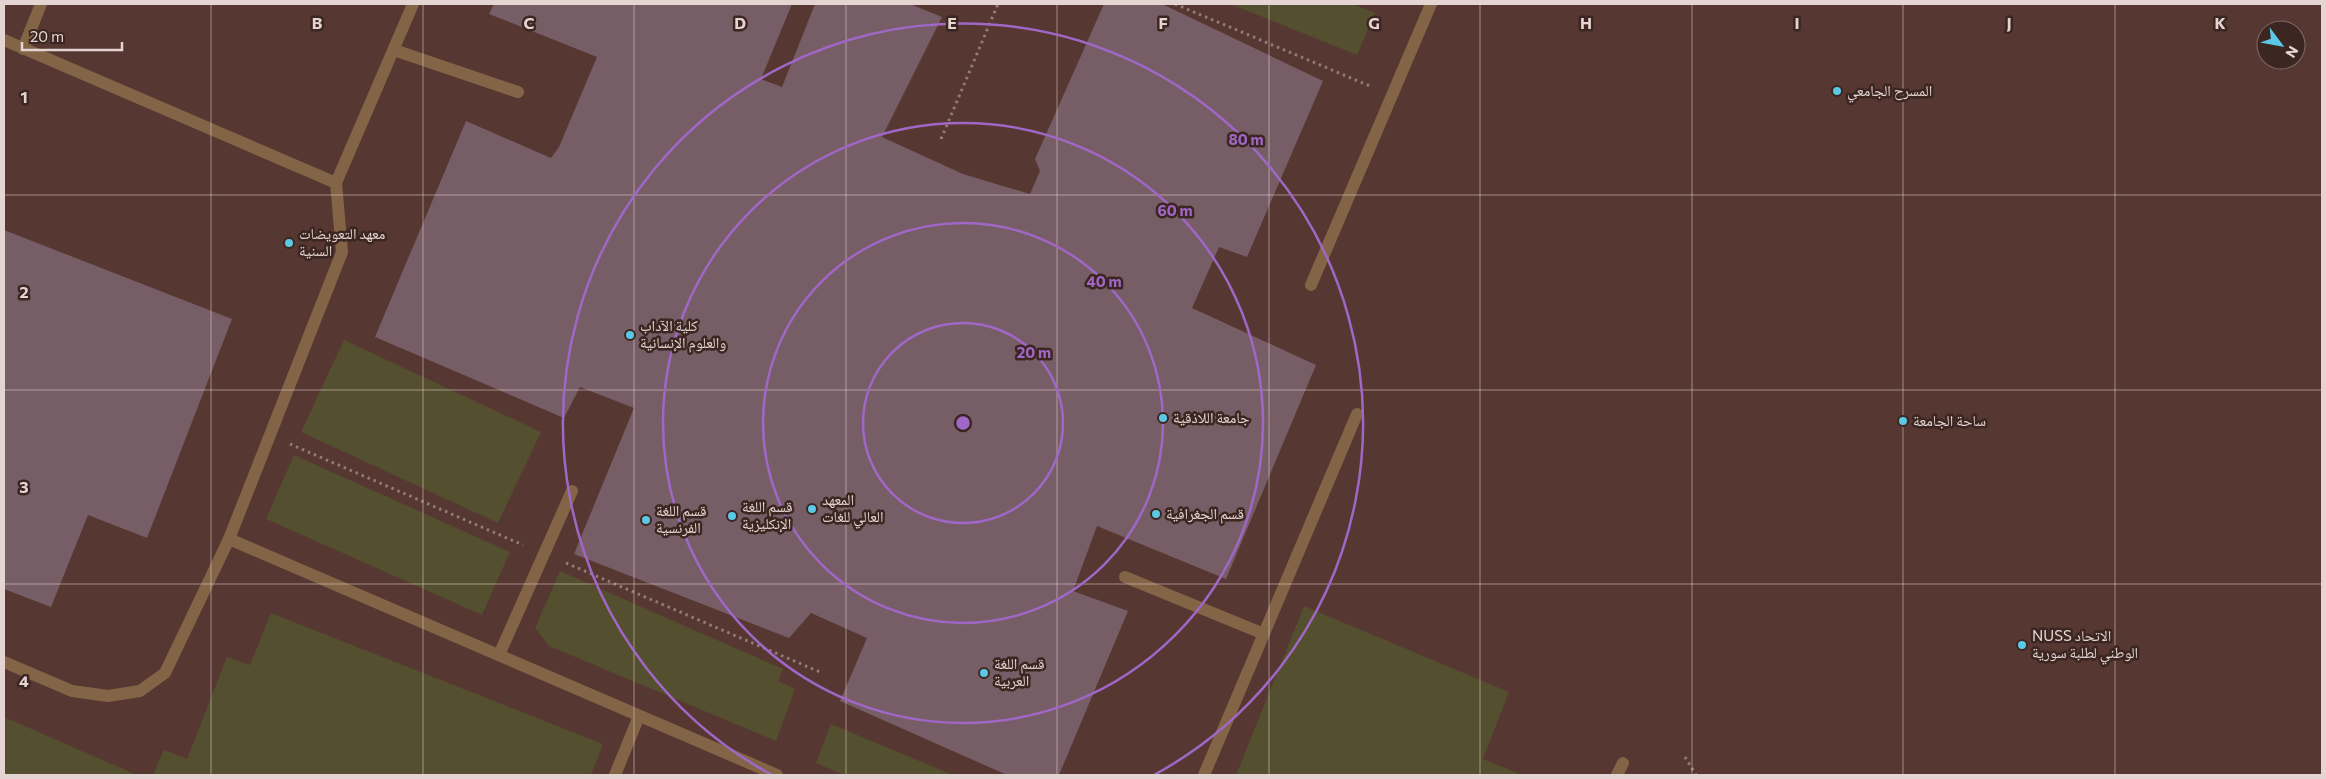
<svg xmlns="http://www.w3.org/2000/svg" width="2326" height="779" font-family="Commissioner,'Noto Naskh Arabic',sans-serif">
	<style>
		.built { fill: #563731; fill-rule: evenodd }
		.green { fill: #544f2e }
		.building { fill: #775d66 }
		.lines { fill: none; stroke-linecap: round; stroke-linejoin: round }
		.path { stroke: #907c78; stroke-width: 3; stroke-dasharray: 2.5 4; stroke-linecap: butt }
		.minor { stroke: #836446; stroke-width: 12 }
		.grid { fill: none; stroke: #e5d5d2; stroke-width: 1; stroke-opacity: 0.55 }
		.ring { fill: none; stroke: #a067c6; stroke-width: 2.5 }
		.poi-dot { fill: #5bc8e6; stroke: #3c2621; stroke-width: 2 }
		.labels { text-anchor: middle; stroke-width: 5; stroke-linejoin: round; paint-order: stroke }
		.poi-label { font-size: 15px; fill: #e5d5d2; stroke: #3c2621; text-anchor: start }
		.grid-label { font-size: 16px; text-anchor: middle; font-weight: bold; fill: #e5d5d2; stroke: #3c2621; stroke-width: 5; stroke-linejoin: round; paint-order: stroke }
		.centre { fill: #a067c6; stroke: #3c2621; stroke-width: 2.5 }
		.ring-label { font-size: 15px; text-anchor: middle; font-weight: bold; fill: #a067c6; stroke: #3c2621; stroke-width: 5; stroke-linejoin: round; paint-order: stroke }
	</style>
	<rect width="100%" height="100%" fill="#47302b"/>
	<path class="built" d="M4,4H2322V775H4ZM2266,30H2296V60H2266Z"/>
	<g class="green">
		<polygon points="1230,4 1353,4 1375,13 1357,55"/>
		<polygon points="344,340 541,432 498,523 301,432"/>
		<polygon points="294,455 510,552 482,615 266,519"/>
		<polygon points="560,571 783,669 778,681 795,689 776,741 549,646 535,628"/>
		<polygon points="1304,606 1509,692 1483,759 1522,775 1236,775"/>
		<polygon points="271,613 603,744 591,775 153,775 164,750 187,759 227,657 250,665"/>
		<polygon points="4,717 137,775 4,775"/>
		<polygon points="831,724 953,775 844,775 816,763"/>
	</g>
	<g class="building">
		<polygon points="494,4 792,4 761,79 782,87 815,4 910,4 942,17 882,137 963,174 1030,194 1040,171 1035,159 1104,4 1162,4 1323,81 1247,257 1219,247 1192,308 1316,365 1226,579 1097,526 1073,591 1128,611 1059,775 1007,775 840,701 867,638 811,613 789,638 574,554 634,408 580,387 564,418 375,337 466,121 551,158 559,147 597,57 489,14"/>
		<polygon points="4,230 232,319 147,538 88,515 51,607 4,589"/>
	</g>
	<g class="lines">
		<g class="path">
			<polyline points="1175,4 1370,86"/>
			<polyline points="941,139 998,4"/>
			<polyline points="290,444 523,545"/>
			<polyline points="566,563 820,672"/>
			<polyline points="1685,757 1696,775"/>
		</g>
		<g class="minor">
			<polyline points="413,4 336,183 342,252 229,539 777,775"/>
			<polyline points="4,40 336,183"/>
			<polyline points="23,49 41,4"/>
			<polyline points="394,50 518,92"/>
			<polyline points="1311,285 1431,4"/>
			<polyline points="1125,577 1264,634"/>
			<polyline points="499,655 572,491"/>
			<polyline points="4,662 72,691 108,696 140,691 165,673 229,539"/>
			<polyline points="615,775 639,716"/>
			<polyline points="1204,775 1357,414"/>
			<polyline points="1617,775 1623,763"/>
		</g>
	</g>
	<path class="grid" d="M211,4V775M423,4V775M634,4V775M846,4V775M1057,4V775M1269,4V775M1480,4V775M1692,4V775M1903,4V775M2115,4V775M4,195H2322M4,390H2322M4,584H2322"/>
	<g class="ring">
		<circle cx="963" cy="423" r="100"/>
		<circle cx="963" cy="423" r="200"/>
		<circle cx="963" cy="423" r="300"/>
		<path d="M772 775A400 400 0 1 1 1154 775"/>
	</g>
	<g class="poi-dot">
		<circle cx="1837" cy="91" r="5"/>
		<circle cx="289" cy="243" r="5"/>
		<circle cx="630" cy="335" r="5"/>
		<circle cx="1163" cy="418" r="5"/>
		<circle cx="1903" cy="421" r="5"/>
		<circle cx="812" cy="509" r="5"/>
		<circle cx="1156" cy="514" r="5"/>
		<circle cx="732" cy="516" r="5"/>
		<circle cx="646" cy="520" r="5"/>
		<circle cx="2022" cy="645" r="5"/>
		<circle cx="984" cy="673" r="5"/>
	</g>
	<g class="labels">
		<g class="poi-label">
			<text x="1847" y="96">المسرح الجامعي</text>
			<text x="299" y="239">معهد التعويضات<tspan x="299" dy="17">السنية</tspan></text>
			<text x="640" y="331">كلية الآداب<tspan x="640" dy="17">والعلوم الإنسانية</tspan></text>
			<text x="1173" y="423">جامعة اللاذقية</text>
			<text x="1913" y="426">ساحة الجامعة</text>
			<text x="822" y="505">المعهد<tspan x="822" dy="17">العالي للغات</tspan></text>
			<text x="742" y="512">قسم اللغة<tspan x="742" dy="17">الإنكليزية</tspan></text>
			<text x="656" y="516">قسم اللغة<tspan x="656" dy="17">الفرنسية</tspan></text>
			<text x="1166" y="519">قسم الجغرافية</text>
			<text x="2032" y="641">NUSS الاتحاد<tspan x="2032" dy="17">الوطني لطلبة سورية</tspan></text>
			<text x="994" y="669">قسم اللغة<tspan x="994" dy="17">العربية</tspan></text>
		</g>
	</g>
	<g class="grid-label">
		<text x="317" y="29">B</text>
		<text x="529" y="29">C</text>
		<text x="740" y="29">D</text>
		<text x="952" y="29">E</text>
		<text x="1163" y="29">F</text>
		<text x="1374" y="29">G</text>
		<text x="1586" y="29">H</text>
		<text x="1797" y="29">I</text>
		<text x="2009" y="29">J</text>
		<text x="2220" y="29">K</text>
		<text x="24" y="103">1</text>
		<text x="24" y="298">2</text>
		<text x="24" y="493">3</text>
		<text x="24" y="687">4</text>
	</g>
	<circle cx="963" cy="423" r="8" class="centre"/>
	<g class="ring-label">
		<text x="1246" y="145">80 m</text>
		<text x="1175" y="216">60 m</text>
		<text x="1104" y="287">40 m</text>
		<text x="1034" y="358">20 m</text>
	</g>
	<rect width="2326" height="779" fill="none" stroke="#e5d5d2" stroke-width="10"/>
	<g transform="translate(2281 45) rotate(122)"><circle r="24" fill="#3c2621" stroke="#806c68"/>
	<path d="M0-4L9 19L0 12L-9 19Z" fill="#5bc8e6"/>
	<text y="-8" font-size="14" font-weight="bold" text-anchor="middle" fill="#e5d5d2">N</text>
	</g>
	<path d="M22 42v8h100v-8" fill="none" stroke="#e5d5d2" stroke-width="2.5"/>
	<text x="30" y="42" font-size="15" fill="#e5d5d2" stroke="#3c2621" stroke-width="4" paint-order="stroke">20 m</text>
</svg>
